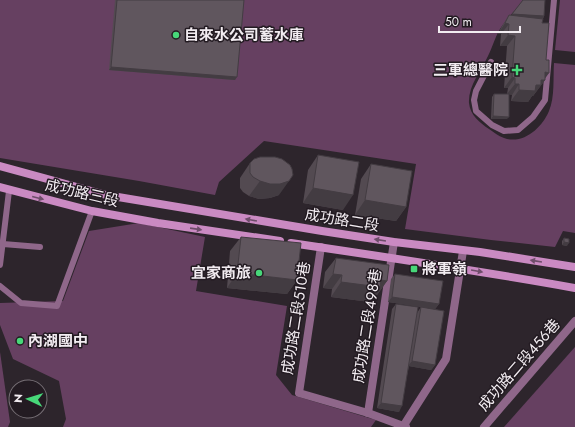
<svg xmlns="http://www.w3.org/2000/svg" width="575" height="427" font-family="Jost,'Noto Sans TC',sans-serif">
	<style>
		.green { fill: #664061 }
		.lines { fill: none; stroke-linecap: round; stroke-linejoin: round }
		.service { stroke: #8f678a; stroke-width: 6 }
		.minor { stroke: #8f678a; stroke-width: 8 }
		.secondary { stroke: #ca8ac2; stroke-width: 8 }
		.wall { fill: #534a51 }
		.shaded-wall { fill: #433c42 }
		.building { fill: #60565e; stroke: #433c42 }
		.oneway { fill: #6e4d6a }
		.poi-dot { fill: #47d779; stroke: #231b22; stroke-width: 1.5 }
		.labels { text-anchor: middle; stroke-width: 3; stroke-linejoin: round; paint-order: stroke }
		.poi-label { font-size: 15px; font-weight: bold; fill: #f2ecf1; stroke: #231b22; text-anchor: start }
		.street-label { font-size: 15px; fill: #f2ecf1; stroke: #231b22 }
	</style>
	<rect width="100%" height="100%" fill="#2d252c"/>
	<g class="green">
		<path d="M0,0H523C517,9 508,17 502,26C496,34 493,46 488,56C481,71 468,86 469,103C470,115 480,123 489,129C494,132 498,136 504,138C523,145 542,128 549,111C555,97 553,78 554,63L575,65V233L563,231L555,247L491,240L405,229L416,164L264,141L219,182L215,195L139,181L0,158Z"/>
		<polygon points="560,0 575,0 575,52 555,50"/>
		<polygon points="139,223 205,237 196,291 287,306 276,375 292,395 376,420 371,427 63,427 66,419 59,381 13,359 0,325 0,303 63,301 89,231"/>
		<polygon points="575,347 575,427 504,427"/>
		<polygon points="0,352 10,422 8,427 0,427"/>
	</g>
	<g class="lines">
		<g class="service">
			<polyline points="491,62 476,91 474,100 476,111 492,125 504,131 518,130 533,117 545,100 554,0"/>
			<polyline points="3,244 40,247"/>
			<polyline points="0,265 9,191"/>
			<polyline points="0,286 21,303 57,306 92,211"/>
		</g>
		<g class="minor">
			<polyline points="321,247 299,393 368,413 406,427"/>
			<polyline points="368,413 394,242"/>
			<polyline points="404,425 446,359 463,251"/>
			<polyline points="484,427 575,321"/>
		</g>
		<g class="secondary">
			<polyline points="0,166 106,195 322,231 394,242 480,252 575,267"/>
			<polyline points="0,187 92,211 158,223 280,241"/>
			<path d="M291,243C386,257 481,271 575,288"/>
		</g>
	</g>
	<g class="wall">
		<polygon points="115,0 244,0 235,80 109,70"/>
		<polygon points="509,15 544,16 543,19 542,23 545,80 533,96 532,96 528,102 511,101 512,95 509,94 507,119 491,119 492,97 494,94 507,94 508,88 504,88 507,46 500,46 501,34 498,34 502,26"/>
		<polygon points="318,155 343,210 303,203 308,170"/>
		<polygon points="250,163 279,195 270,198 259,199 249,196 243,192 240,188 240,178"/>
		<polygon points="371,164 406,207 396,221 355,215 361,179"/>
		<polygon points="241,237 297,280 287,294 227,288 230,251"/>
		<polygon points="564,238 567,246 562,245 562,241"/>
		<polygon points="336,258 387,281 377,295 374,295 370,302 331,297 332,289 323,288 325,272"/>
		<polygon points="395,274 439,304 435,309 388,302 391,279"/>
		<polygon points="396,304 417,313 421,307 435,365 431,370 409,366 399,412 377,408 392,309"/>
	</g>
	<g class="shaded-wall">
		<polygon points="512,14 544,16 542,19 510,17"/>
		<polygon points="505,23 509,24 501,34 498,34"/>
		<polygon points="508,35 515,36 507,46 500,46"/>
		<polygon points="111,67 237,77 235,80 109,70"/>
		<polygon points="545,72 549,73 544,80 545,80 533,96 532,96 528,102 511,101 519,90 536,85"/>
		<polygon points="512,77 515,78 508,88 504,88"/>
		<polygon points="515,84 519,84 512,95 507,94"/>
		<polygon points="493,116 509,117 507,119 491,119"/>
		<polygon points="260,181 289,181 279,195 270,198 259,199 249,196"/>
		<polygon points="313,188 353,195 343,210 303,203"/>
		<polygon points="365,200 406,207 396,221 355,215"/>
		<polygon points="564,242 569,243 567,246 562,245"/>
		<polygon points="237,273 297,280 287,294 227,288"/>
		<polygon points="333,274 342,275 332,289 323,288"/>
		<polygon points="381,280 387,281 377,295 374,295 370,302 331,297 341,282"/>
		<polygon points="392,297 439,304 435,309 388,302"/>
		<polygon points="412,361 435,365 431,370 408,366"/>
		<polygon points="381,403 402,406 399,412 377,408"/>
	</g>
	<g class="building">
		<polygon points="117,0 244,0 237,77 111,67"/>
		<polygon points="523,0 545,0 544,16 512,14"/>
		<polygon points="509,15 543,19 542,23 549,23 546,60 549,60 549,73 545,72 545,80 541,80 541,85 536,85 535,91 519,90 519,84 515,84 515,78 512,77 515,36 508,35 509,24 505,23"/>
		<polygon points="494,94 509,94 509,117 493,116"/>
		<polygon points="318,155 359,162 353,195 313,188"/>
		<polygon points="260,157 275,157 282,159 290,165 292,169 293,175 289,181 280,184 270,184 260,181 253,177 250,173 250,163 254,159"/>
		<polygon points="371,164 412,171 406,207 365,200"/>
		<polygon points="241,237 301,243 297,280 237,273"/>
		<polygon points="564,238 569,239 569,243 564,242"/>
		<polygon points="336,258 389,265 387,281 381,280 380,287 341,282 342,275 333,274"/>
		<polygon points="395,274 443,281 439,304 392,297"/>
		<polygon points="396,304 418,307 402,406 381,403"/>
		<polygon points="421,307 444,311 435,365 412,361"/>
	</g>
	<defs><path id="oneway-solid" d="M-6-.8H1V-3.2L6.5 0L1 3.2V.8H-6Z"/></defs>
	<g class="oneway">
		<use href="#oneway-solid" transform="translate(38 198) rotate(14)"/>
		<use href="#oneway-solid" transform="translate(251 220) rotate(-170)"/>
		<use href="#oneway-solid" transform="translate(196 229) rotate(8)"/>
		<use href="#oneway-solid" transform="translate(380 240) rotate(-171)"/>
		<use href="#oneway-solid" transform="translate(536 261) rotate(-171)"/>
		<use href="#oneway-solid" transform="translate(477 271) rotate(10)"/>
	</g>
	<g class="poi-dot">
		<circle cx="176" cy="35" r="4"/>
		<path d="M515 64h4v4h4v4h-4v4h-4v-4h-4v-4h4z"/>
		<rect x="410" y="265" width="8" height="8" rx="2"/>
		<circle cx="259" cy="273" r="4"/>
		<circle cx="20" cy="341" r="4"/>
	</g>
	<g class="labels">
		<g class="poi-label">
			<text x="184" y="40">自來水公司蓄水庫</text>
			<text x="508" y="75" text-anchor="end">三軍總醫院</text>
			<text x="422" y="274">將軍嶺</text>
			<text x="251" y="278" text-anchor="end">宜家商旅</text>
			<text x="28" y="346">內湖國中</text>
		</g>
		<g class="street-label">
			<text transform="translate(82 193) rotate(13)" y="5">成功路三段</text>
			<text transform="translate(342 220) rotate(9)" y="5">成功路二段</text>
			<text transform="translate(296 318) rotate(-81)" y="5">成功路二段510巷</text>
			<text transform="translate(367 326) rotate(-81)" y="5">成功路二段498巷</text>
			<text transform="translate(519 365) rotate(-49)" y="5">成功路二段456巷</text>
		</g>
	</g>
	<g transform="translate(28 399) rotate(274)"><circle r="19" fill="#231b22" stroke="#766f75"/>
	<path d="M0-3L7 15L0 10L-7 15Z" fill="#47d779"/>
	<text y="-6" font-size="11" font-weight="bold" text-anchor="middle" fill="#f2ecf1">N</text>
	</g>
	<path d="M439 26v6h81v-6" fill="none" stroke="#f2ecf1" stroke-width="2"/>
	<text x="445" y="26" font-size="12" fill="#f2ecf1" stroke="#231b22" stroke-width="3" paint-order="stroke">50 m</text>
</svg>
